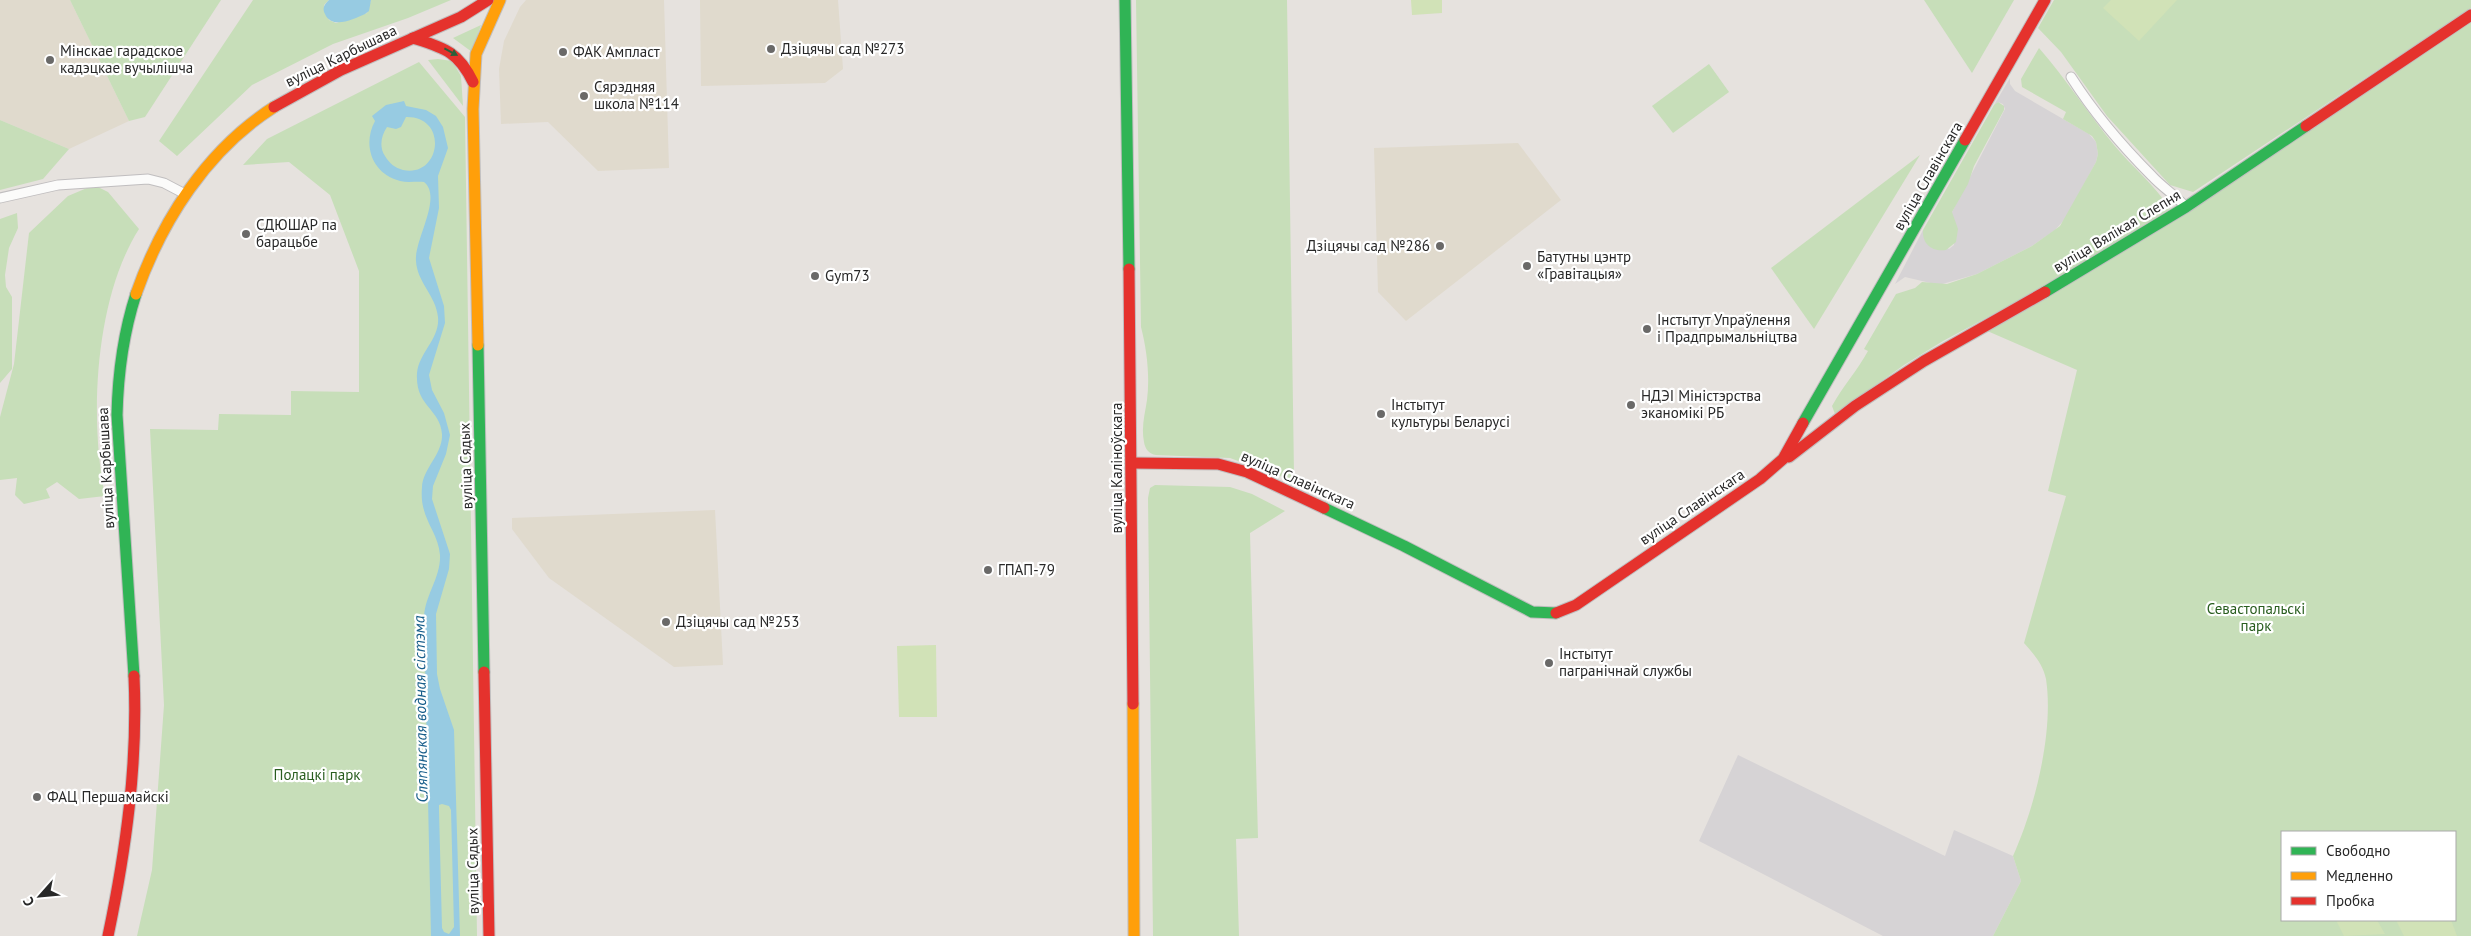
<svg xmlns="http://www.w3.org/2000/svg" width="2471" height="936" font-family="'PT Sans',sans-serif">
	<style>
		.industrial { fill: #d6d3d5 }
		.education { fill: #e0dacd }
		.green { fill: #c7deb9; fill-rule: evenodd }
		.pitch { fill: #d1e2b7 }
		.water { fill: #97cbe2; fill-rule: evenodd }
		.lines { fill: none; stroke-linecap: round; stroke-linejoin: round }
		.street-casing { stroke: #c0bebf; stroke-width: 11 }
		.fast-casing { stroke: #c0bebf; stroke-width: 13 }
		.slow-casing { stroke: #c0bebf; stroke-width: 13 }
		.jam-casing { stroke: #c0bebf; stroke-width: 13 }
		.street { stroke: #fbfbfa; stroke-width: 9 }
		.fast { stroke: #30b455; stroke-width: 11 }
		.slow { stroke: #ff9f0a; stroke-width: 11 }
		.jam { stroke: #e5322d; stroke-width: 11 }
		.oneway { fill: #2b603a }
		.poi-dot { fill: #6a6968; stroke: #fff; stroke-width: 2 }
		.labels { text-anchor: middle; stroke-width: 4.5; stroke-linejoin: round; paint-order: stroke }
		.poi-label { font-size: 15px; fill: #282828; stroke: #fff; text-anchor: start }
		.street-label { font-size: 15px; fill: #282828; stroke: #fff }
		.park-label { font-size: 15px; fill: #295d1f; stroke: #fff }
		.water-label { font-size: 16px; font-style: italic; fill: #185e8b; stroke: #fff }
	</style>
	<rect width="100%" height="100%" fill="#e6e2de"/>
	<g class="industrial">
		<polygon points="2010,78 2010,84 2015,91 2089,134 2096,142 2098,154 2096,162 2065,219 2055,230 2032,246 1977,274 1939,285 1905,277 1895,284 1923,230 1923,232 1949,249 1954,245 1952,212 2005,109 2003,104 1998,102 1994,105"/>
		<polygon points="1738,755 1945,856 1954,830 2013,856 2021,881 1993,936 1883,936 1699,841"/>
	</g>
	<g class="education">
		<polygon points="0,0 70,0 129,121 69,149 0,120"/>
		<polygon points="526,0 664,0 669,168 598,171 548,122 501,124 499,69 504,41 520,7"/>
		<polygon points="700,0 838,0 843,69 825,83 701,86"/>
		<polygon points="1518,143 1561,200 1406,321 1378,292 1374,148"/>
		<polygon points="715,510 723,665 674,667 549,578 512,529 512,518"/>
	</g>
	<g class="green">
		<polygon points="70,0 221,0 145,117 129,121"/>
		<polygon points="253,0 329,0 324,5 329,20 336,23 367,13 371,0 451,0 408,18 333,44 252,85 177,156 159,141"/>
		<path d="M1136,0H1287L1294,474L1291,480L1230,458L1156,455C1149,454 1145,449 1144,442C1141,427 1145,414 1147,400C1150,377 1147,350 1141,327Z"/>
		<polygon points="1924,0 2014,0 1972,73"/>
		<polygon points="2054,0 2471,0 2471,8 2193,192 2170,185 2107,116 2061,52 2038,28"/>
		<path d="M2471,22V936H1993L2021,881L2013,856C2035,807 2054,732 2046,679C2043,664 2033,653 2024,643L2066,496L2048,491L2077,370L1985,330L2158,231ZM2282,832H2455V920H2282Z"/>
		<polygon points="481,25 472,52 453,38"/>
		<path d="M2039,48C2066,79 2088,113 2114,145C2132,167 2155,185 2170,209L2046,286L1943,341L1904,365L1835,414L1832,406C1843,386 1857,371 1868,351L1864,349L1896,294L1915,288L1922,282L1947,284L1977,274L2032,246L2060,226L2096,162L2098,154L2096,142L2092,136L2063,119L2066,112L2022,87L2021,79Z"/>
		<polygon points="438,59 452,61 461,76 463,106 428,60"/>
		<polygon points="419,62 465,117 477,936 137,936 152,870 164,705 150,429 218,430 219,414 291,415 291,391 359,392 359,271 330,195 289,162 243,165 267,139"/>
		<polygon points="1709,64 1729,92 1673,133 1652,106"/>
		<path d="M1998,102L2004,106V110L1974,166L1968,184L1952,212L1958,229L1956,242L1946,250C1932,252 1922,244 1923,230L1994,105Z"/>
		<polygon points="0,120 69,149 43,179 0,190"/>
		<polygon points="1920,155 1814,329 1771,268"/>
		<path d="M98,187L108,192L139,229C95,298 89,418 105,496L79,499L57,482L46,489L50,498L24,504L15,495L17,478L0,480V417L14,364L29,233L68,196L87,188Z"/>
		<polygon points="17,213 18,228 9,248 5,275 6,287 12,297 12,369 0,383 0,219"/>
		<polygon points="1155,485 1230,487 1252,494 1285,511 1250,533 1258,838 1236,839 1239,936 1153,936 1148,498 1150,488"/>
	</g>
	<g class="pitch">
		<polygon points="1411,0 1442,0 1442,13 1412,15"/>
		<polygon points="2111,0 2177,0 2139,41 2103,8"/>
		<polygon points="936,645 937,717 899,717 897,646"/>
		<polygon points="2336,920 2377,920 2385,934 2344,936"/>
		<polygon points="2396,920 2451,920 2457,936 2404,936"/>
	</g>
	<g class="water">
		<path d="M329,0H371L369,11L365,14C354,19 332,30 325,14C322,8 324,5 329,0Z"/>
		<path d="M404,101L406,106L426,110L436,116L443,127L448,148L438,176L439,208L429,258L444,306L445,323L429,375L432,390L444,413L450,435L446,454L433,486L432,499L450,554L449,569L436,614L437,674L440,689L454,730L460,936H431L424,617C425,595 441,577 440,555C438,530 419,519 422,487C423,468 443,454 442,434C440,408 415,407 417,373C419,352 440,339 438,317C436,296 417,282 416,261C414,240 443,197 424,182C416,181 408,183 400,181C372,174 362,145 375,121L372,116L386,105ZM406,117C449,116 441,178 403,170C395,168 389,163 385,156C379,147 381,136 387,127L396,129L401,127ZM442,804L449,806L451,810L454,927L449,934L444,932L442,928L439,810V805Z"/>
	</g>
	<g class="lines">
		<defs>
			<g id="street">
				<path d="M2071,77C2094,113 2122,146 2152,176C2162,187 2175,195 2186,207"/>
				<polyline points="0,198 58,185 148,179 164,183 185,194"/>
			</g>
			<g id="fast">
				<polyline points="1125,0 1129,269"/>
				<polyline points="2045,292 2186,207 2306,126"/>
				<polyline points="478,345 484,672"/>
				<polyline points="1803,423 1965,140"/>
				<polyline points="1324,508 1404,546 1532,612 1556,613"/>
				<path d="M134,676L117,415C118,373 123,334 136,294"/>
			</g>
			<g id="slow">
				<path d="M136,294C162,220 207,150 274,107"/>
				<polyline points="478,345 473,109 476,54 500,0"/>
				<polyline points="1133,704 1134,936"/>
			</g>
			<g id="jam">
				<path d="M413,38C444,48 458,51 473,82"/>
				<polyline points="274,107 341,70 461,17 488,0"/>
				<polyline points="2306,126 2471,15"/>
				<polyline points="1965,140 2045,0"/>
				<polyline points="1129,269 1133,704"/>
				<polyline points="1789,457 1855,406 1924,361 2045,292"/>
				<polyline points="1132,463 1218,464 1247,472 1324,508"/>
				<polyline points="1556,613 1576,605 1760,479 1783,459 1803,423"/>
				<polyline points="484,672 489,936"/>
				<path d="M108,936C126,850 138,764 134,676"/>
			</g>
		</defs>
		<use href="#street" class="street-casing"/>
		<use href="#fast" class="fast-casing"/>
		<use href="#slow" class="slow-casing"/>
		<use href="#jam" class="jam-casing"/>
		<use href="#street" class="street"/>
		<use href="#fast" class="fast"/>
		<use href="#slow" class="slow"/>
		<use href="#jam" class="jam"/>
	</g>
	<defs><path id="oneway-solid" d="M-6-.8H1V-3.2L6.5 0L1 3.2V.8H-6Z" transform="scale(1.25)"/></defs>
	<use class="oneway" href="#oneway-solid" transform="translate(451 52) rotate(28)"/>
	<g class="poi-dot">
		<circle cx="771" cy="49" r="5"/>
		<circle cx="563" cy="52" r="5"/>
		<circle cx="50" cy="60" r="5"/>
		<circle cx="584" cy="96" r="5"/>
		<circle cx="246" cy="234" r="5"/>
		<circle cx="1440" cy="246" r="5"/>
		<circle cx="1527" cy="266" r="5"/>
		<circle cx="815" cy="276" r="5"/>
		<circle cx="1647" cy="329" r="5"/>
		<circle cx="1631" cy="405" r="5"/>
		<circle cx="1381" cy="414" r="5"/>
		<circle cx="988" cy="570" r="5"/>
		<circle cx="666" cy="622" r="5"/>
		<circle cx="1549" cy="663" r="5"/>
		<circle cx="37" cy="797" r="5"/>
	</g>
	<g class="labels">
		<g class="poi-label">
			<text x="781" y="54">Дзіцячы сад №273</text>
			<text x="60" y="56">Мінскае гарадское<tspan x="60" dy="17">кадэцкае вучылішча</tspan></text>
			<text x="573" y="57">ФАК Ампласт</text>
			<text x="594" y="92">Сярэдняя<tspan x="594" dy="17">школа №114</tspan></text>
			<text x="256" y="230">СДЮШАР па<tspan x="256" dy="17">барацьбе</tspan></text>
			<text x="1430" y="251" text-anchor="end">Дзіцячы сад №286</text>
			<text x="1537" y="262">Батутны цэнтр<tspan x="1537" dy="17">«Гравітацыя»</tspan></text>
			<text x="825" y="281">Gym73</text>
			<text x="1657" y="325">Інстытут Упраўлення<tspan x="1657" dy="17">і Прадпрымальніцтва</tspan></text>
			<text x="1641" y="401">НДЭІ Міністэрства<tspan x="1641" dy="17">эканомікі РБ</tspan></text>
			<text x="1391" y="410">Інстытут<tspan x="1391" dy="17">культуры Беларусі</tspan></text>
			<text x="998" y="575">ГПАП-79</text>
			<text x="676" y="627">Дзіцячы сад №253</text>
			<text x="1559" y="659">Інстытут<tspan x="1559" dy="17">пагранічнай службы</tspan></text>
			<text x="47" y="802">ФАЦ Першамайскі</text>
		</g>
		<g class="street-label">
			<text transform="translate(341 56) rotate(-26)" y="5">вуліца Карбышава</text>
			<text transform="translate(1928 176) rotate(-60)" y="5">вуліца Славінскага</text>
			<text transform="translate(2117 231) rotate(-31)" y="5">вуліца Вялікая Слепня</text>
			<text transform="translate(466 466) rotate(-92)" y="5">вуліца Сядых</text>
			<text transform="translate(106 468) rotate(-93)" y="5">вуліца Карбышава</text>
			<text transform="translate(1117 468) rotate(-90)" y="5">вуліца Каліноўскага</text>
			<text transform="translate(1298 480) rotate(24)" y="5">вуліца Славінскага</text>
			<text transform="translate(1692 507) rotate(-34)" y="5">вуліца Славінскага</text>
			<text transform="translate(473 871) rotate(-91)" y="5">вуліца Сядых</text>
		</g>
		<g class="park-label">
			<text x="2256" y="614">Севастопальскі<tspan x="2256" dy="17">парк</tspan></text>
			<text x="317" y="780">Полацкі парк</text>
		</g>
		<g class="water-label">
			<text transform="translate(420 709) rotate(-91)" y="6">Сляпянская водная сістэма</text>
		</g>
	</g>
	<rect x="2281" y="831" width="175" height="90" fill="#ffffff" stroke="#a9a9a9"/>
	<rect x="2291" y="847" width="25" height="8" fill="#30b455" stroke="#a9a9a9"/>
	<text x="2326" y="856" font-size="15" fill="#282828">Свободно</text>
	<rect x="2291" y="872" width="25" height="8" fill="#ff9f0a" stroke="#a9a9a9"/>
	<text x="2326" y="881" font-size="15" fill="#282828">Медленно</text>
	<rect x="2291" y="897" width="25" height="8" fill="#e5322d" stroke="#a9a9a9"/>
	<text x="2326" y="906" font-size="15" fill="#282828">Пробка</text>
	<g transform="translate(40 896) rotate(243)" stroke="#ffffff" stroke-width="4" paint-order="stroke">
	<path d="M0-4L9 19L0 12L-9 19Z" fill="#282828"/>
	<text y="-8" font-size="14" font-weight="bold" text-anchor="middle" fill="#282828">С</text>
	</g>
</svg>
